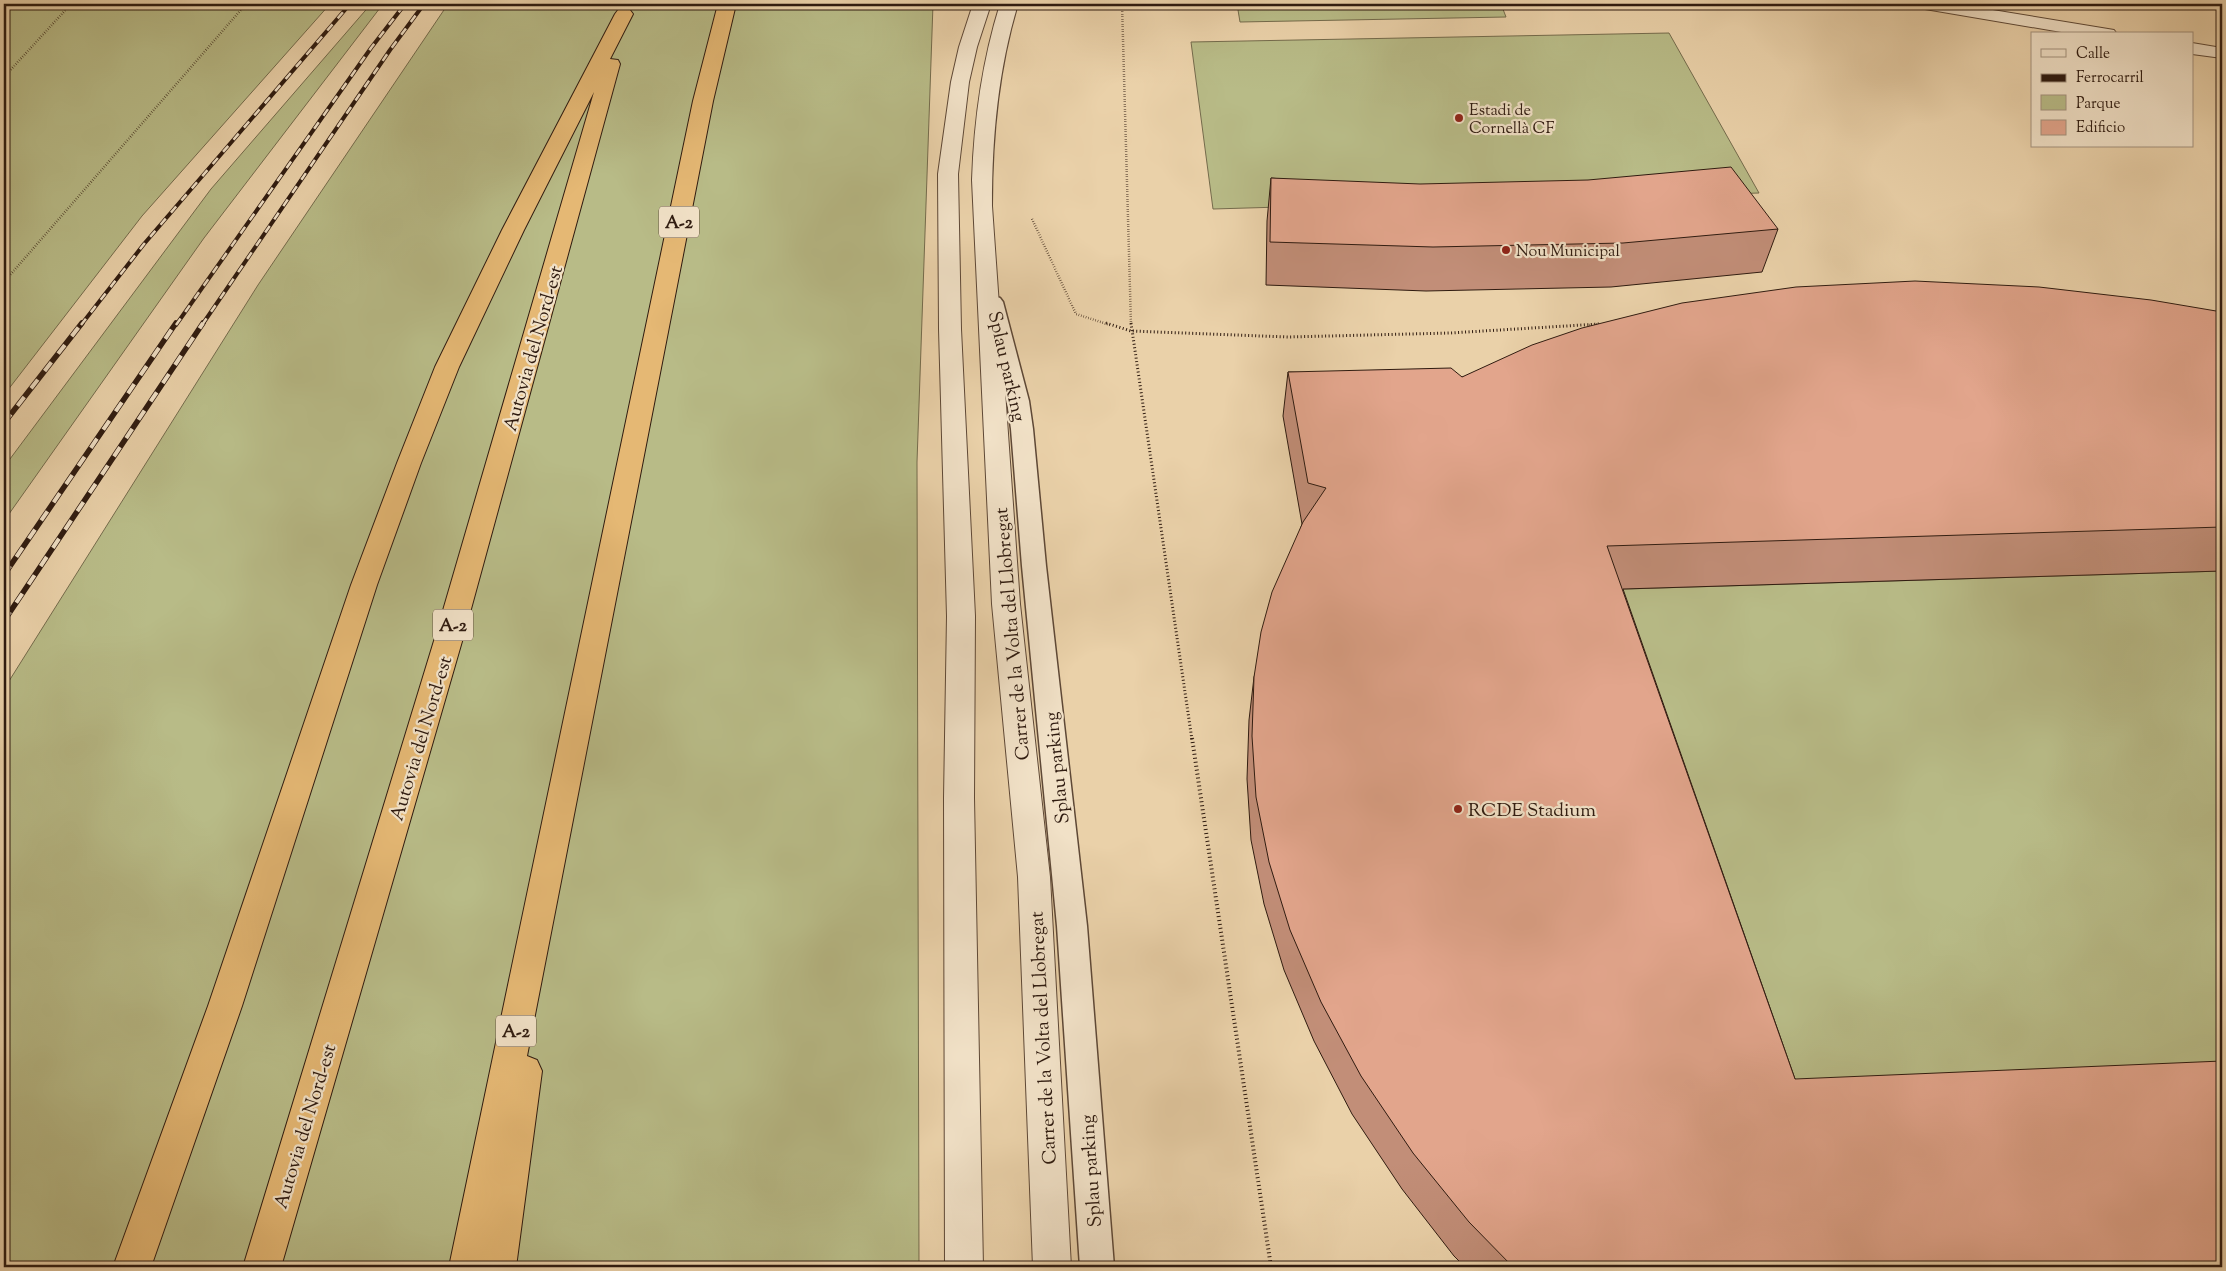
<svg xmlns="http://www.w3.org/2000/svg" width="2226" height="1271" font-family="'Sorts Mill Goudy',serif">
	<style>
		.green { fill: #b8bb87; stroke: #746b4c }
		.lines { fill: none; stroke-linecap: round; stroke-linejoin: round }
		.lane-casing { stroke: #5e4836; stroke-width: 3 }
		.street-casing { stroke: #5e4836; stroke-width: 2 }
		.highway-casing { stroke: #2f1b10; stroke-width: 2 }
		.path-far2 { stroke: #2f1b10; stroke-width: 2.5; stroke-dasharray: 0.5 2; stroke-linecap: butt }
		.path-far1 { stroke: #2f1b10; stroke-width: 3; stroke-dasharray: 1 2.5; stroke-linecap: butt }
		.path { stroke: #2f1b10; stroke-width: 4; stroke-dasharray: 1 3; stroke-linecap: butt }
		.lane { fill: #f1e1c7; fill-rule: evenodd }
		.street { fill: #f1e1c7; fill-rule: evenodd }
		.highway { fill: #e5b874; fill-rule: evenodd }
		.rail-far1-casing { stroke: #2f1b10; stroke-width: 4 }
		.rail-casing { stroke: #2f1b10; stroke-width: 5.5 }
		.rail-far1 { stroke: #f1e1c7; stroke-width: 2.5; stroke-dasharray: 8; stroke-linecap: butt }
		.rail { stroke: #f1e1c7; stroke-width: 4; stroke-dasharray: 11; stroke-linecap: butt }
		.wall { fill: #c28e78; stroke: #2f1b10 }
		.building { fill: #e2a58c; stroke: #2f1b10 }
		.poi-dot { fill: #8f2418; stroke: #f1e1c7; stroke-width: 2 }
		.labels { text-anchor: middle; stroke-width: 4.5; stroke-linejoin: round; paint-order: stroke }
		.far-poi-label { font-size: 16px; fill: #2f1b10; stroke: #f1e1c7; text-anchor: start }
		.shield { fill: #f1e1c7; stroke: #695647; stroke-width: 1 }
		.shield-label { font-size: 18px; font-weight: bold; fill: #2f1b10 }
		.street-label { font-size: 19px; fill: #2f1b10; stroke: #f1e1c7 }
		.poi-label { font-size: 19px; fill: #2f1b10; stroke: #f1e1c7; text-anchor: start }
	</style>
	<rect width="100%" height="100%" fill="#ead1a9"/>
	<filter id="stains"><feTurbulence type="fractalNoise" baseFrequency=".004" numOctaves="4"/><feColorMatrix values="0 0 0 0 .2 0 0 0 0 .09 0 0 0 0 .02 0 0 0 .5 -.17"/></filter>
	<radialGradient id="worn" r=".72"><stop offset=".6" stop-color="#630" stop-opacity="0"/><stop offset="1" stop-color="#630" stop-opacity=".3"/></radialGradient>
	<g class="green">
		<polygon points="4,4 330,4 142,216 4,395"/>
		<polygon points="371,4 383,4 204,238 4,521 4,467 211,189"/>
		<polygon points="448,4 933,4 917,462 919,1267 4,1267 4,689 258,285"/>
		<polygon points="1237,4 1501,4 1506,17 1240,22"/>
		<polygon points="1669,33 1759,193 1213,209 1191,42"/>
		<polygon points="2222,571 2222,1098 1769,1116 1593,590"/>
	</g>
	<g class="lines">
		<defs>
			<polygon id="lane" points="993,296 1000,298 1003,302 1029,401 1033,429 1046,566 1087,926 1114,1267 1080,1267 1057,926 1022,566 1011,429 1007,401 983,302 986,298"/>
			<g id="street">
				<polygon points="973,4 991,4 977,47 969,82 958,174 961,329 975,616 974,798 983,1267 945,1267 944,798 947,616 939,329 938,174 951,82 959,47"/>
				<path d="M1000,4H1018C998,70 992,137 992,206L1020,604L1050,877L1071,1267H1033L1018,877L992,604L972,180C974,120 982,62 1000,4Z"/>
				<polygon points="1916,4 1956,4 2108,29 2114,30 2117,34 2073,34 1925,9 1919,8"/>
				<polygon points="2192,43 2222,48 2222,58 2192,54"/>
			</g>
			<g id="highway">
				<polygon points="718,4 736,4 713,101 527,1056 537,1060 542,1071 516,1267 449,1267 693,101"/>
				<polygon points="624,9 630,10 633,14 610,59 618,60 620,64 465,631 281,1267 243,1267 437,631 594,92 524,230 459,367 421,463 377,585 242,1006 151,1267 113,1267 208,1006 351,585 397,463 435,367 502,230 615,14 618,10"/>
			</g>
		</defs>
		<use href="#lane" class="lane-casing"/>
		<use href="#street" class="street-casing"/>
		<use href="#highway" class="highway-casing"/>
		<g class="path-far2">
			<polyline points="1122,4 1131,325"/>
			<polyline points="4,77 71,4"/>
			<polyline points="1032,219 1076,314 1110,325"/>
			<polyline points="4,282 246,4"/>
			<polyline points="1589,325 1599,324"/>
		</g>
		<g class="path-far1">
			<polyline points="1106,323 1131,331 1288,337 1450,333 1599,324"/>
			<polyline points="1131,323 1192,740"/>
		</g>
		<polyline class="path" points="1192,738 1271,1267"/>
		<use href="#lane" class="lane"/>
		<use href="#street" class="street"/>
		<use href="#highway" class="highway"/>
		<defs>
			<g id="rail-far1">
				<polyline points="81,325 144,244 350,4"/>
				<polyline points="176,325 371,48 405,4"/>
				<polyline points="202,325 390,50 424,4"/>
			</g>
			<g id="rail">
				<polyline points="4,423 82,323"/>
				<polyline points="4,575 176,323"/>
				<polyline points="4,621 203,323"/>
			</g>
		</defs>
		<use href="#rail-far1" class="rail-far1-casing"/>
		<use href="#rail" class="rail-casing"/>
		<use href="#rail-far1" class="rail-far1"/>
		<use href="#rail" class="rail"/>
	</g>
	<g class="wall">
		<polygon points="1271,178 1778,229 1762,272 1611,287 1426,291 1266,285 1267,221"/>
		<polygon points="2222,312 2222,571 1623,589 1795,1079 2222,1267 1465,1267 1454,1256 1402,1189 1352,1114 1314,1041 1284,970 1264,904 1251,840 1247,779 1249,720 1254,677 1302,524 1283,416 1288,372 1462,377"/>
	</g>
	<g class="building">
		<polygon points="1731,167 1778,229 1623,243 1433,247 1270,242 1271,178 1420,184 1588,180"/>
		<polygon points="1915,281 2039,287 2151,300 2222,312 2222,527 1607,546 1795,1079 2222,1061 2222,1267 1513,1267 1469,1222 1413,1153 1361,1076 1321,1002 1290,930 1269,862 1256,797 1252,736 1254,677 1261,632 1272,592 1303,522 1326,488 1308,483 1288,372 1451,368 1462,377 1532,345 1582,328 1682,303 1796,287"/>
	</g>
	<g class="poi-dot">
		<circle cx="1459" cy="118" r="5"/>
		<circle cx="1506" cy="250" r="5"/>
		<circle cx="1458" cy="809" r="5"/>
	</g>
	<g class="labels">
		<g class="far-poi-label">
			<text x="1469" y="115">Estadi de<tspan x="1469" dy="18">Cornellà CF</tspan></text>
			<text x="1516" y="256">Nou Municipal</text>
		</g>
		<g class="shield">
			<rect x="659" y="206.5" width="40" height="31" rx="4"/>
			<rect x="433" y="609.5" width="40" height="31" rx="4"/>
			<rect x="496" y="1015.5" width="40" height="31" rx="4"/>
		</g>
		<g class="shield-label">
			<text x="679" y="228">A-2</text>
			<text x="453" y="631">A-2</text>
			<text x="516" y="1037">A-2</text>
		</g>
		<g class="street-label">
			<text transform="translate(532 348) rotate(-74)" y="7">Autovia del Nord-est</text>
			<text transform="translate(1008 366) rotate(77)" y="7">Splau parking</text>
			<text transform="translate(1011 634) rotate(-95)" y="7">Carrer de la Volta del Llobregat</text>
			<text transform="translate(420 738) rotate(-73)" y="7">Autovia del Nord-est</text>
			<text transform="translate(1056 768) rotate(-96)" y="7">Splau parking</text>
			<text transform="translate(1042 1038) rotate(-93)" y="7">Carrer de la Volta del Llobregat</text>
			<text transform="translate(304 1126) rotate(-73)" y="7">Autovia del Nord-est</text>
			<text transform="translate(1090 1171) rotate(-94)" y="7">Splau parking</text>
		</g>
		<g class="poi-label">
			<text x="1468" y="816">RCDE Stadium</text>
		</g>
	</g>
	<rect width="2226" height="1271" fill="none" stroke="#ead1a9" stroke-width="20"/>
	<rect x="5" y="5" width="2216" height="1261" fill="none" stroke="#2f1b10" stroke-width="2.5"/>
	<rect x="10" y="10" width="2206" height="1251" fill="none" stroke="#2f1b10"/>
	<rect x="2031" y="32" width="162" height="115" fill="#f1e1c7" stroke="#a3927e"/>
	<rect x="2041" y="49" width="25" height="8" fill="#f1e1c7" stroke="#a3927e"/>
	<text x="2076" y="58" font-size="15" fill="#2f1b10">Calle</text>
	<rect x="2041" y="74" width="25" height="8" fill="#2f1b10" stroke="#a3927e"/>
	<text x="2076" y="82" font-size="15" fill="#2f1b10">Ferrocarril</text>
	<rect x="2041" y="95" width="25" height="15" fill="#b8bb87" stroke="#a3927e"/>
	<text x="2076" y="108" font-size="15" fill="#2f1b10">Parque</text>
	<rect x="2041" y="120" width="25" height="15" fill="#e2a58c" stroke="#a3927e"/>
	<text x="2076" y="132" font-size="15" fill="#2f1b10">Edificio</text>
	<rect width="100%" height="100%" filter="url(#stains)"/>
	<rect width="100%" height="100%" fill="url(#worn)"/>
</svg>
